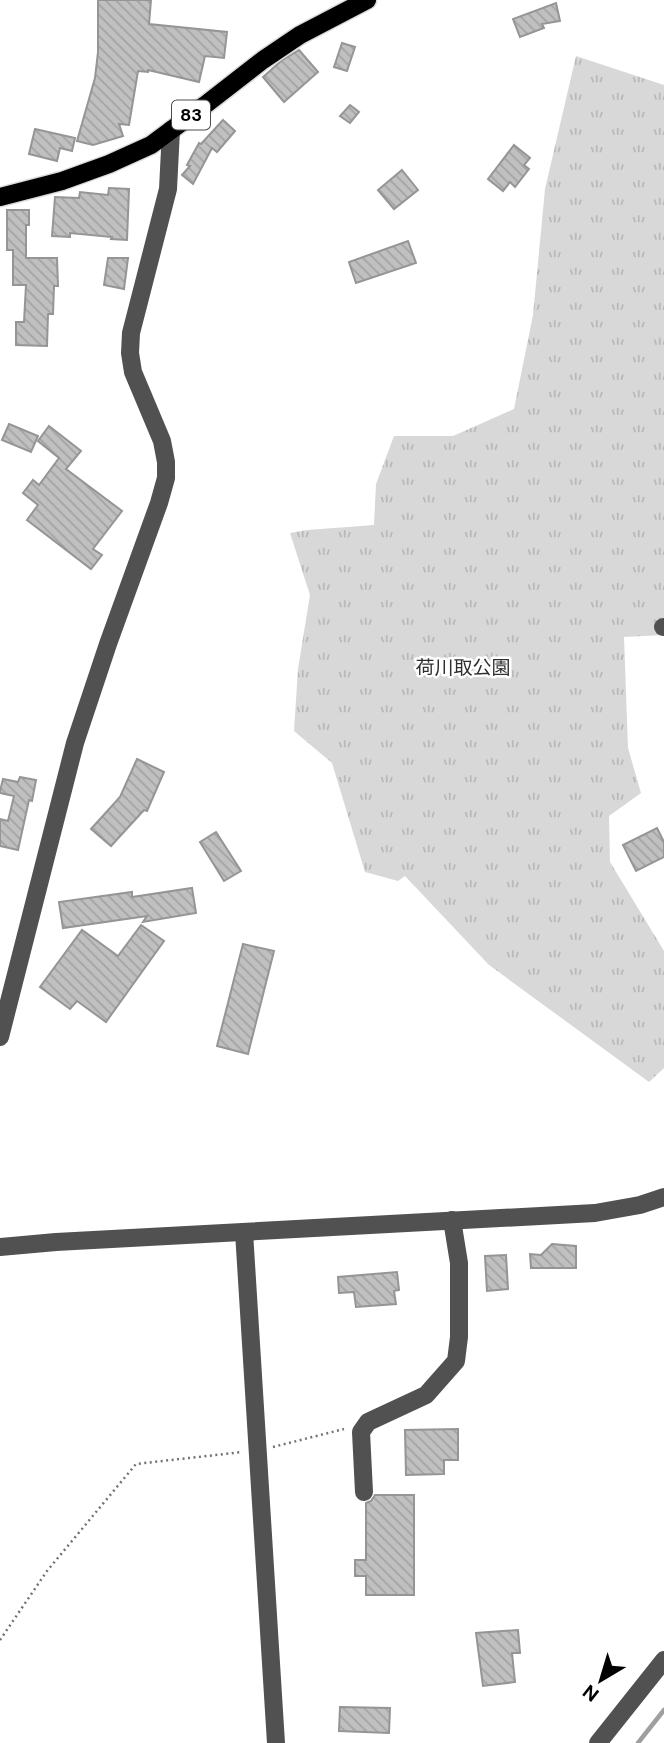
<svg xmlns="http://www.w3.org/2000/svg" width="664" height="1743" font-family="'DM Sans','Noto Sans JP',sans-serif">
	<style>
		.grass { fill: url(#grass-tufts) }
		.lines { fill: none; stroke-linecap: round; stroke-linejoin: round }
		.stream { stroke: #9f9f9f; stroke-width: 4.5 }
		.building { fill: url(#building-back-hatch); stroke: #959595; stroke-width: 2 }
		.major-casing { stroke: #dbdbdb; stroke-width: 21 }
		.path { stroke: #737373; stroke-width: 2.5; stroke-dasharray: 2 3.5; stroke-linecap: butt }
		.minor { stroke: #515151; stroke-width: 18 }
		.major { stroke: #000; stroke-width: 18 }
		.labels { text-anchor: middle; stroke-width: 5; stroke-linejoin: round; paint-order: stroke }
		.shield { fill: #fff; stroke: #4c4c4c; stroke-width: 2 }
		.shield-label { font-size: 18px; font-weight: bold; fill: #000 }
		.park-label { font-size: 19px; fill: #2f2f2f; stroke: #fff }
	</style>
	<defs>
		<pattern id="grass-tufts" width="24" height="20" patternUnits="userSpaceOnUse" patternTransform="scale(1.75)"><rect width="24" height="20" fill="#d8d8d8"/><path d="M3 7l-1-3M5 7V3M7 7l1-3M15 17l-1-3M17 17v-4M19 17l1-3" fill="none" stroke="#b8b8b8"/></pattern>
		<pattern id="building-back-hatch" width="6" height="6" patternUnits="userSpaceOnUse" patternTransform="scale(1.75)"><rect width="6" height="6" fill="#c0c0c0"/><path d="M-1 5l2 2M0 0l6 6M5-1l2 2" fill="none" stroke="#a3a3a3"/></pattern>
	</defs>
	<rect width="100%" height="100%" fill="#fff"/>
	<polygon class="grass" points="576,56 664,85 664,635 624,637 628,748 641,793 609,816 610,862 664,951 664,1068 649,1082 489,965 405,876 398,881 365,872 332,763 294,731 298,669 310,595 290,533 307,530 374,525 376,484 394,436 453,436 514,409 533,315 545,189"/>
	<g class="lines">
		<polyline class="stream" points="638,1743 664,1710"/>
	</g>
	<g class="building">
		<polygon points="98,0 151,0 149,24 227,32 224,58 205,56 199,82 148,70 148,72 138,71 129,125 119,124 123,136 93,145 77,141 95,78 98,52"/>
		<polygon points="556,3 560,21 542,24 544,28 520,37 513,19"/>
		<polygon points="342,43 355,47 347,71 334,67"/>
		<polygon points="299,50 318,72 284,102 263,77 281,61"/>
		<polygon points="350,105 359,112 350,123 340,116"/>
		<polygon points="223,120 235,131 217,152 212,148 193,184 182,175 190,166 187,165 199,143 201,144"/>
		<polygon points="35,129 75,138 72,151 60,148 57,161 29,154"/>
		<polygon points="514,145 530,158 524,165 529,169 515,187 510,182 503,191 488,179"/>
		<polygon points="402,170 418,190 394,209 378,190"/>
		<polygon points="109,188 129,189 127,240 111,239 112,237 70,233 70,237 52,236 55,197 79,198 80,192 108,195"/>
		<polygon points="7,210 29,210 29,225 26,225 26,258 57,258 58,286 54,286 53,314 48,314 47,346 16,345 16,322 24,322 26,285 13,285 13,250 7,250"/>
		<polygon points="408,241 416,263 356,283 349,262"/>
		<polygon points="108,258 128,258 124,289 104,285"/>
		<polygon points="9,424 38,436 31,452 2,440"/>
		<polygon points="49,426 81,451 66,469 122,511 93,549 102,555 91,569 27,520 38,505 23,493 33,480 39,485 59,458 38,441"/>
		<polygon points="137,759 164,772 147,811 144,810 111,846 91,829 120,797"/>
		<polygon points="20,777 36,780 32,801 29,800 18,850 0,846 0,819 8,821 14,796 0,793 0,791 3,779 18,782"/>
		<polygon points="657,828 664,842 664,857 636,871 623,845"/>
		<polygon points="216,832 241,871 224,881 200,842"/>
		<polygon points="192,888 196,913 143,922 147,916 63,928 59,902 132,892 132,897"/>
		<polygon points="141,925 164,941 106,1022 77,1001 70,1009 40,987 82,930 118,956"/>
		<polygon points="243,944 274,951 248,1054 217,1046"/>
		<polygon points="552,1244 576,1246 576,1268 531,1268 530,1254 541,1255"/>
		<polygon points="506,1255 508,1289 487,1291 485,1256"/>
		<polygon points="397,1272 399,1290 394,1291 396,1304 356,1307 354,1292 339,1293 338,1277"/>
		<polygon points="458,1429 458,1460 444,1460 444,1474 406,1475 405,1430"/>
		<polygon points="375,1495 414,1495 414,1595 366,1595 366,1576 355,1576 355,1560 366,1560 366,1503 371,1501"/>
		<polygon points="518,1630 520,1653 512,1653 515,1682 483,1686 476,1633"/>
		<polygon points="340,1707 390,1708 389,1733 339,1731"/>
	</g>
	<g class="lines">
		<defs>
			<polyline id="major" points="0,197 62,181 109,164 151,145 205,105 263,60 300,35 367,0"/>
		</defs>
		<use href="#major" class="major-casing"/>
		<g class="path">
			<polyline points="273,1447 344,1429"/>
			<polyline points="0,1640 47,1571 136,1464 242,1452"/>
		</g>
		<g class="minor">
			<polyline points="663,627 664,627"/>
			<polyline points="0,1037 75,743 108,644 159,503 166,478 166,462 162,441 133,372 130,353 131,333 168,189 171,130"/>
			<polyline points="244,1232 276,1743"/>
			<polyline points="0,1247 56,1242 595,1213 640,1205 664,1197"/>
			<polyline points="364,1492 361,1432 368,1422 426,1395 456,1361 459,1337 459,1263 452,1220"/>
			<polyline points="598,1743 664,1660"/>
		</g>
		<use href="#major" class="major"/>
	</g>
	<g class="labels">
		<rect class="shield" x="172" y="100.5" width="38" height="29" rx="5"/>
		<g class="shield-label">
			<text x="191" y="121">83</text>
		</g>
		<g class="park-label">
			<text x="463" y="674">荷川取公園</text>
		</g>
	</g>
	<g transform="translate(601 1680) rotate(218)" stroke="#ffffff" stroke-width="5" paint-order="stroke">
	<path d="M0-5L12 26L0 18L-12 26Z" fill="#000000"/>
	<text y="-10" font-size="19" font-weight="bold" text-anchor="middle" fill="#000000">N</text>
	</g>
</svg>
